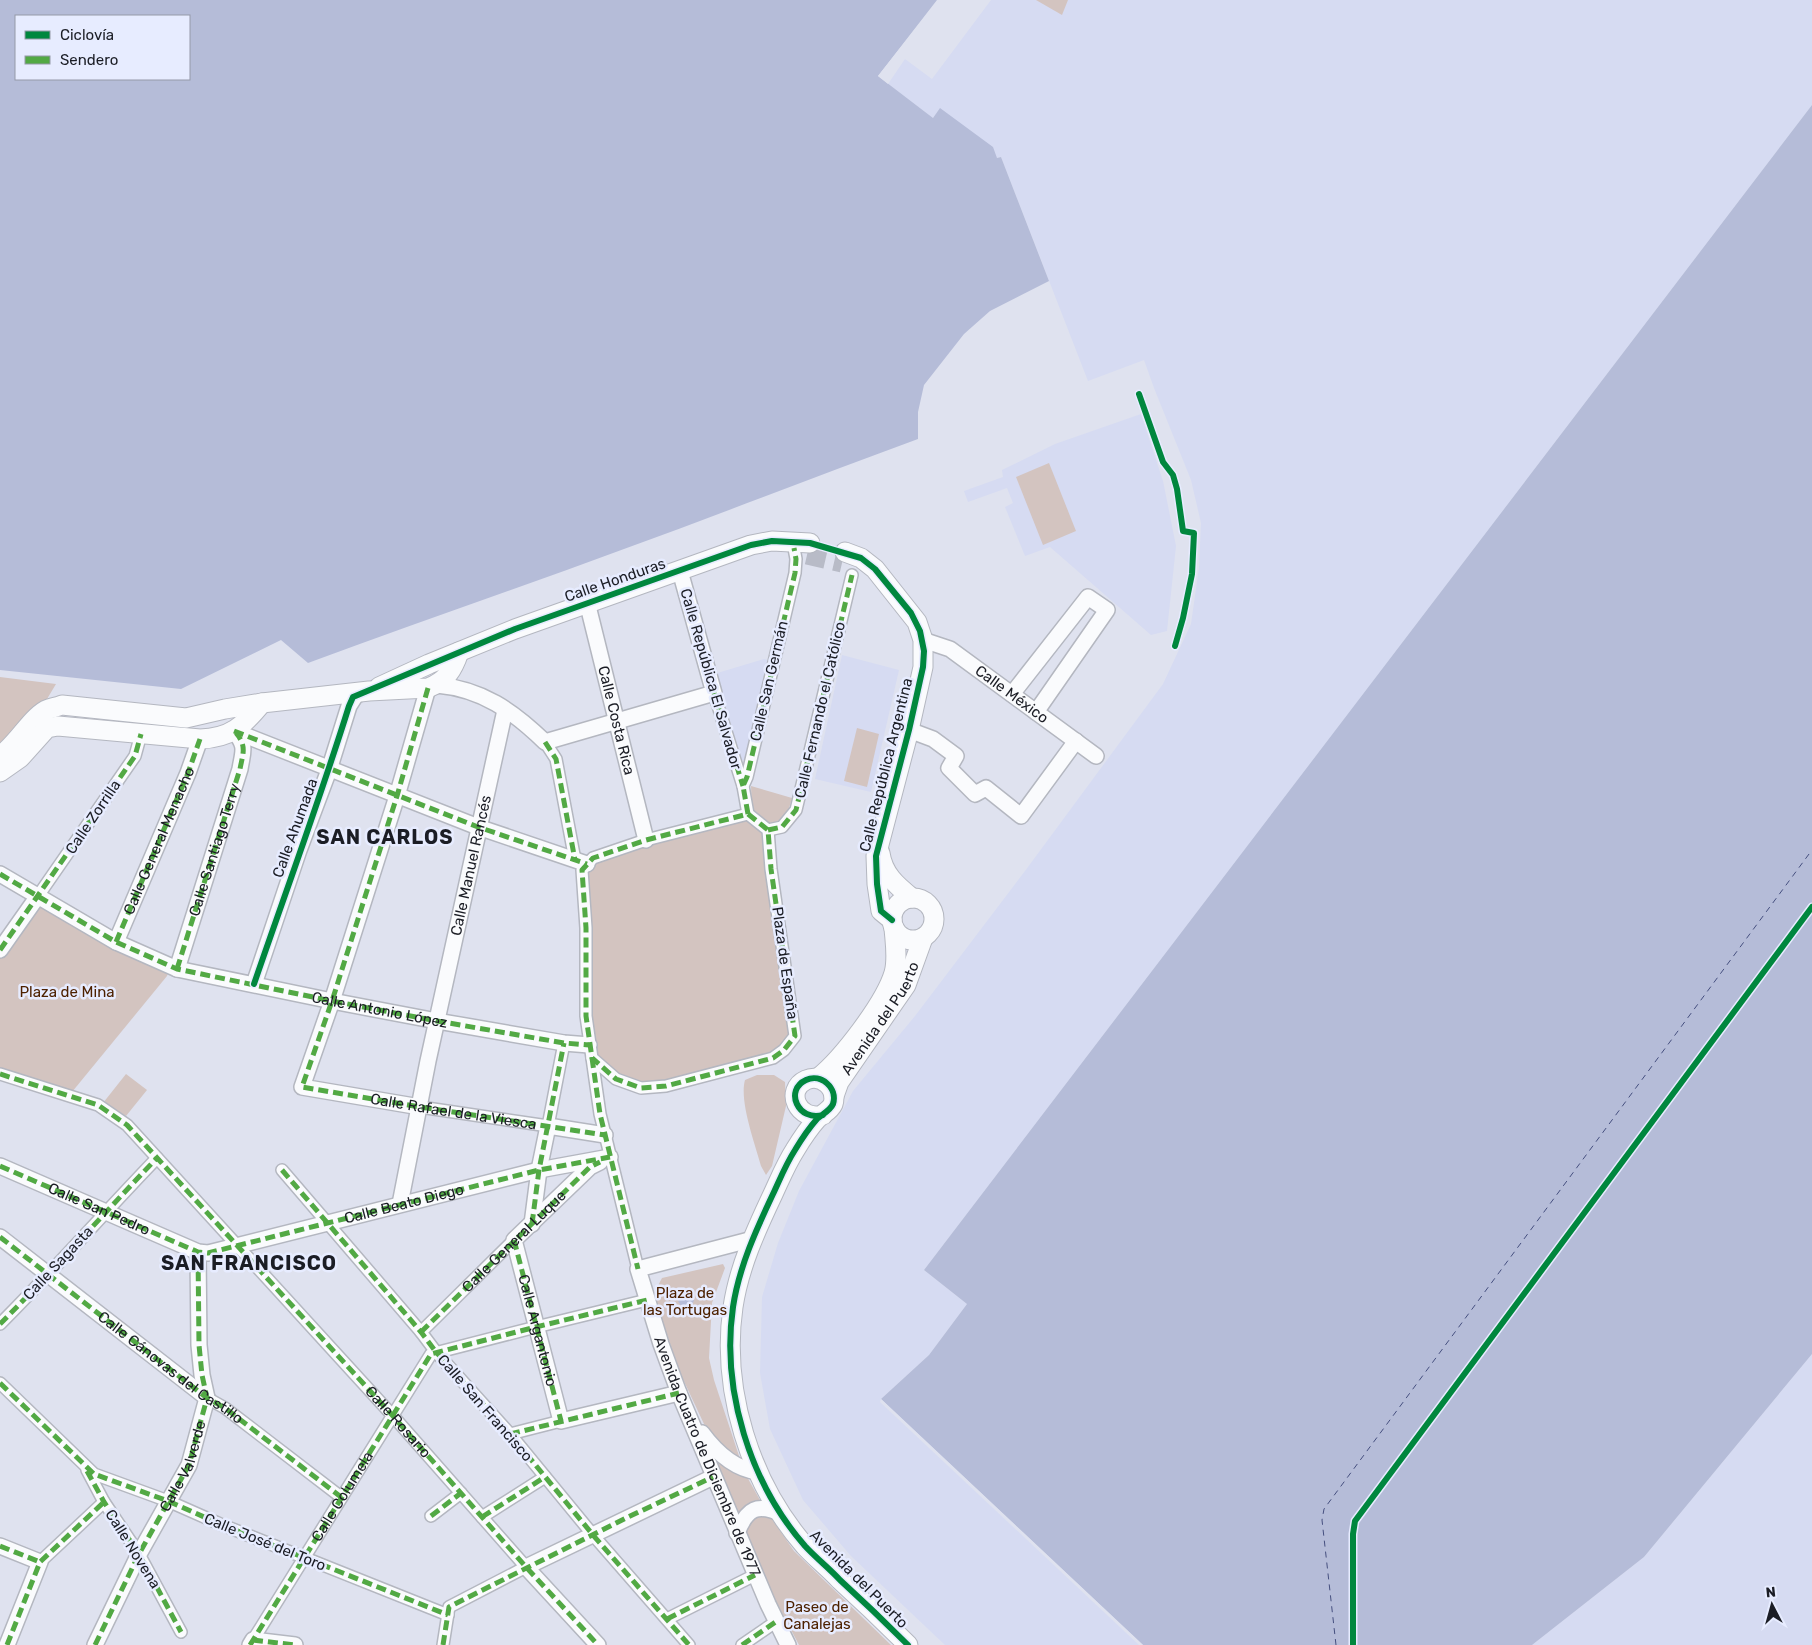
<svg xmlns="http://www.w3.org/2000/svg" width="1812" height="1645" font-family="Rubik,sans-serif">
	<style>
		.built { fill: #d6dbf2 }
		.green { fill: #d3c4c0 }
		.water { fill: #b5bcd8; fill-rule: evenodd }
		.pier { fill: #dfe2ef }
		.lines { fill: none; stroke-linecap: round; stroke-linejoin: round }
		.ferry { stroke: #454f7f; stroke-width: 1; stroke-dasharray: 6 5; stroke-linecap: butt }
		.tertiary-tunnel { stroke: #b8bbc7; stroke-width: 19; stroke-dasharray: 19 9; stroke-linecap: butt }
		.pedestrian-casing { stroke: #b4b7c0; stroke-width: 14 }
		.minor-casing { stroke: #b4b7c0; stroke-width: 18 }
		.tertiary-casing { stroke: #b4b7c0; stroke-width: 21 }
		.pedestrian { stroke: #fafbfd; stroke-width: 11 }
		.minor { stroke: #fafbfd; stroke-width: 15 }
		.tertiary { stroke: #fafbfd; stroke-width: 19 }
		.quiet { stroke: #52a944; stroke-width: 5; stroke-dasharray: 10 5; stroke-linecap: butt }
		.cycleway-casing { stroke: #e7ecff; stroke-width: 9 }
		.cycleway { stroke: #00873e; stroke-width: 6 }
		.labels { text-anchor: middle; stroke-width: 5; stroke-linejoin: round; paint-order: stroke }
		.street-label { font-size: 15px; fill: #1b1d25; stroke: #e7ecff }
		.park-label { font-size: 15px; fill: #4d2100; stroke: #e7ecff }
		.district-label { font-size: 20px; font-weight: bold; letter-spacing: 1px; fill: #1b1d25; stroke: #e7ecff }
	</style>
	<rect width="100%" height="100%" fill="#dfe2ef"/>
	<g class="built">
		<polygon points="991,0 1812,0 1812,105 924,1270 967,1304 929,1355 881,1399 1143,1645 945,1645 851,1556 803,1500 770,1429 760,1373 762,1297 778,1243 799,1191 853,1091 915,1016 1025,871 1163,684 1191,624 1199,568 1201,523 1191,480 1154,388 1144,360 1088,381 1001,157 997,158 940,109 933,118 888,84 905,59 932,79"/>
		<polygon points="1141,414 1163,481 1176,546 1167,631 1151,635 1050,547 1025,556 1005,507 1013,503 1007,488 968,502 964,491 1003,477 1002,470 1055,444"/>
		<polygon points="842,655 899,670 871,792 815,779"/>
		<polygon points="764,659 771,661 745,760 739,760 714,674"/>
		<polygon points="1812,1354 1812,1645 1532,1645 1644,1557"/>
	</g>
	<g class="green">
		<polygon points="1036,0 1068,0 1062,15"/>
		<polygon points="1049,463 1076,531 1043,545 1016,477"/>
		<polygon points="0,677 56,684 47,699 0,751"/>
		<polygon points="857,728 879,734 867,787 844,781"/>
		<polygon points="751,786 792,798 785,822 773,827 752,813"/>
		<polygon points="748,814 768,830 795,1036 780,1054 641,1088 592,1058 582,870 593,858"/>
		<polygon points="38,896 170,966 167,976 72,1092 0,1074 0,950"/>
		<polygon points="126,1074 147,1090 126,1116 103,1103"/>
		<path d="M757,1075H774L785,1082L786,1106L772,1166L766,1175L761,1166C755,1144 739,1101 745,1080Z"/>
		<polygon points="723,1264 725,1268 712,1303 709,1358 714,1380 740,1459 712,1441 681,1375 653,1295 662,1278"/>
		<polygon points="716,1460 746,1475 765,1509 794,1551 891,1645 799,1645 772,1594"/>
	</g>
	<g class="water">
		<path d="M0,0H938L878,76L933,118L940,108L993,147L997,158L1001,157L1049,281L990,311L964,334L924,385L918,412V439C820,475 723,513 624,549C519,588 413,624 308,663L281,640L181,689L0,670ZM16,16H189V79H16Z"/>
		<polygon points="1812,105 1812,1354 1644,1557 1532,1645 1143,1645 881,1399 929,1355 967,1304 924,1270"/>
		<circle cx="686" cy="1299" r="8"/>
	</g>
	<g class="pier">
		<polygon points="937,0 940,0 881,76 889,82 888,84 878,76"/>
		<polygon points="881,1399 1143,1645 1139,1645 880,1402"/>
	</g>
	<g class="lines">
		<g class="ferry">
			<polyline points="1336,1645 1322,1520 1324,1509 1812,850"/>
			<polyline points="1353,1645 1353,1534 1355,1521 1812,907"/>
		</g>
		<polyline class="tertiary-tunnel" points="807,555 842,563"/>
		<defs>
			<g id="pedestrian">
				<polyline points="714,693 743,786"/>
				<polyline points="545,742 556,759 575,860"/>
				<polygon points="748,814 768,830 771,869 795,1036 784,1050 773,1058 666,1086 641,1088 616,1079 592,1058 586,1016 586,928 582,870 593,858 646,840"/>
				<polyline points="748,814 743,786 747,777 795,573 796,559 794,548"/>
				<polyline points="768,830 782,827 796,810 852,575"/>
				<polyline points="38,896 135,756 141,734"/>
				<polyline points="592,1058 600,1114 638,1269"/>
				<polyline points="0,1074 98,1105 127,1125 393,1416 526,1567 449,1607 443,1645"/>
				<polyline points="420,1107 548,1126 564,1043"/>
				<polyline points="282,1170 421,1332 436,1352 510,1434 593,1535 689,1645"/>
				<path d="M0,1324C54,1270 104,1213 157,1158"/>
				<polyline points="421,1332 514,1240"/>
				<polyline points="0,1383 94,1474 168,1501 220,1524 448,1615"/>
				<polyline points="207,1398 225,1408 341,1497"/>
				<polyline points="510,1434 561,1421"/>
				<polyline points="87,1470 104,1502 139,1554 181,1632"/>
				<polyline points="431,1516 461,1493"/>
				<polyline points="482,1517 545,1477"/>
				<polyline points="40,1562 104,1502"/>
				<polyline points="667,1619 755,1575"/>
				<path id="s1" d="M253,1640L431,1354L536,1327L647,1300"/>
				<polyline points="742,1645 777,1621"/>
			</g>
			<g id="minor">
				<path id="s2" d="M587,602L646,840"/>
				<path id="s3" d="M923,640L950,649L1096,756"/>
				<path d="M437,685C482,689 513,711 545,742L714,693L680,571"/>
				<polyline points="1012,694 1088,597 1107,610 1036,712"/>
				<polyline points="909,730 933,739 956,756 949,768 975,794 986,788 1021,816 1076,741"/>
				<polyline points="234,731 478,827 587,864"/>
				<polyline points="0,874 116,942 177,969 332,1001 437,1021 564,1043 589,1045"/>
				<polyline points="116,942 188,773 200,739"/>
				<polyline points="0,950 38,896"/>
				<path id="s4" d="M177,969L240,769C243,750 247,747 234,731"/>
				<polyline points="254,984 299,850 329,770 349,706 356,695 365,692"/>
				<polyline points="420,1107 302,1087 332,1001 397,796 428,688"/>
				<path id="s5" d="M600,1162L590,1167L514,1240L561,1421L679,1393"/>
				<path id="s6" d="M0,1166L198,1252L208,1253L539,1170L610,1157"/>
				<path id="s7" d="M400,1204L428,1061L505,710"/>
				<polyline points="532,1224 539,1170 548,1126 605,1135"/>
				<polyline points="0,1237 207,1398"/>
				<path id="s8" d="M753,1239L638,1269L661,1344L679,1393L768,1604L788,1645"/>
				<path d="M702,1433C716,1452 734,1469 758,1472"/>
				<path d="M737,1533C747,1508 757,1503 782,1514"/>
				<polyline points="0,1546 40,1562 7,1645"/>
				<polyline points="95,1645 139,1554 189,1465 207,1398 202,1375 199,1345 198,1252"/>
				<polyline points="250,1645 253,1640 295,1645"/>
				<polyline points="598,1645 526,1567 713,1477"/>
			</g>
			<g id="tertiary">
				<polyline points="845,552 861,558 875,569 917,622 923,640 923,667 909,730 876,856 877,884 881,911 892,920"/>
				<polyline points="379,687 429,664 515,629 751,545 772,541 810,543"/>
				<path d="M0,756C17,744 30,719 46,710C51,708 57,707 62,705L186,718L225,709L262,703L369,691L428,688C446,681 453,670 459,652"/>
				<path d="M0,772L20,758L47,728L58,726L200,739C231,738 243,726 262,703"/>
				<path d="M880,853C883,874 896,885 912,898"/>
				<circle cx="913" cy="919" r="21"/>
				<path d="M818,1078C842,1059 885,1003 894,973C898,959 895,942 894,928"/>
				<path id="s9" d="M834,1096L839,1082L906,985L923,938"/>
				<path d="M823,1115C798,1122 784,1090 806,1080C821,1073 838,1088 833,1104C830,1111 822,1114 817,1119C809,1128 801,1140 795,1150C786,1164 780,1179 773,1194C756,1230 739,1267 733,1307C721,1390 750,1483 805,1546C816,1558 829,1568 840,1580C863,1601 886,1623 908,1645"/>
			</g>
		</defs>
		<use href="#pedestrian" class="pedestrian-casing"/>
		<use href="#minor" class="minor-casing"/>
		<use href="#tertiary" class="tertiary-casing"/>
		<use href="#pedestrian" class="pedestrian"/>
		<use href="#minor" class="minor"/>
		<use href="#tertiary" class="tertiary"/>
		<g class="quiet">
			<path id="s10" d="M428,688L397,796L332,1001L302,1087L420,1107L605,1135"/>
			<polyline points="714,693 743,786"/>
			<polyline points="234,731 478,827 587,864"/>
			<polyline points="545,742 556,759 575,860"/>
			<polygon points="748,814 768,830 771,869 795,1036 784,1050 773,1058 666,1086 641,1088 616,1079 592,1058 586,1016 586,928 582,870 593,858 646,840"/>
			<polyline points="748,814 743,786 747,777 795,573 796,559 794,548"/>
			<polyline points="768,830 782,827 796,810 852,575"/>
			<path id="s11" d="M0,874L116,942L177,969L332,1001L437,1021L564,1043L589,1045"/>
			<path id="s12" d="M116,942L188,773L200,739"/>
			<polyline points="0,950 135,756 141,734"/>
			<path d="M177,969L240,769C243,753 247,746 236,733"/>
			<polyline points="592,1058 600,1114 638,1269"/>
			<path id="s13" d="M0,1074L98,1105L127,1125L393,1416L526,1567L598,1645"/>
			<polyline points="0,1166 198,1252 208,1253 539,1170 610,1157"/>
			<polyline points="282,1170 421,1332 436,1352 510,1434 593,1535 689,1645"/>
			<polyline points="532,1224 539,1170 564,1043"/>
			<path id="s14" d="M0,1237L207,1398L225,1408L341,1497"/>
			<polyline points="514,1240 561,1421"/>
			<path d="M0,1324C54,1270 104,1213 157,1158"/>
			<path id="s15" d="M421,1332L590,1167L600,1162"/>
			<polyline points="0,1383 94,1474 168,1501 220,1524 448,1615"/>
			<polyline points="510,1434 679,1393"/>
			<polyline points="87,1471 104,1502 139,1554 181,1632"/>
			<polyline points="431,1516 461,1493"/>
			<polyline points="482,1517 545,1477"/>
			<polyline points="0,1546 40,1562"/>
			<polyline points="667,1619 755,1575"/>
			<polyline points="253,1640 295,1645"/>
			<polyline points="7,1645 40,1562 104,1502"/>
			<path id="s16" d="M95,1645L139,1554L189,1465L207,1398L202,1375L199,1345L198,1252"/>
			<polyline points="250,1645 431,1354 536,1327 647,1300"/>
			<polyline points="443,1645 449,1607 626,1518 713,1477"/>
			<polyline points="742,1645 777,1621"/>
		</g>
		<defs>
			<g id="cycleway">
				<polyline points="1139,394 1163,462 1173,475 1177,489 1183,531 1194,533 1192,574 1183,618 1175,646"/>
				<path d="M254,984C286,891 320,799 349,706L353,697L515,629L751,545L772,541L810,543L861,558L875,569L911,613L920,631L924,651L923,667L909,730L876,856L877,884L881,911L892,920"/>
				<path d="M823,1115C798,1122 784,1090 806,1080C821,1073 838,1088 833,1104C830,1111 822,1114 817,1119C809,1128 801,1140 795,1150C786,1164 780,1179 773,1194C756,1230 739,1267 733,1307C721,1390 750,1483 805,1546C816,1558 829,1568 840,1580C863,1601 886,1623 908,1645"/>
				<polyline points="1353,1645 1353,1534 1355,1521 1812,907"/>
			</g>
		</defs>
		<use href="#cycleway" class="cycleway-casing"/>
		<use href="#cycleway" class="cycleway"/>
	</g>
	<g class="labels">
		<g class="street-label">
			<text transform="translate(615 580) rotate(-19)" y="5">Calle Honduras</text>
			<text transform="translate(711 679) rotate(74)" y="5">Calle República El Salvador</text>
			<text transform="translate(769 681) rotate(-77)" y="5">Calle San Germán</text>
			<text dy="5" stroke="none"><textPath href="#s3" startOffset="105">Calle México</textPath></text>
			<text transform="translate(820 710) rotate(-77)" y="5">Calle Fernando el Católico</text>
			<text dy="5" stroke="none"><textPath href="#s2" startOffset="122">Calle Costa Rica</textPath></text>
			<text transform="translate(886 765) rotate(-76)" y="5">Calle República Argentina</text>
			<text transform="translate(93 817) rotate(-56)" y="5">Calle Zorrilla</text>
			<text transform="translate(295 828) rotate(-70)" y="5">Calle Ahumada</text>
			<text dy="5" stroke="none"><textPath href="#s12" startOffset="110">Calle General Menacho</textPath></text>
			<text dy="5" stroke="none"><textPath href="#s4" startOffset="125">Calle Santiago Terry</textPath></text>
			<text dy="5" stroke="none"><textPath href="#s7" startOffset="346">Calle Manuel Rancés</textPath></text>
			<text transform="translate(785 963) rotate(82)" y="5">Plaza de España</text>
			<text dy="5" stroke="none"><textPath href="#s11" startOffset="408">Calle Antonio López</textPath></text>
			<text dy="5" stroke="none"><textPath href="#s9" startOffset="91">Avenida del Puerto</textPath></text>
			<text dy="5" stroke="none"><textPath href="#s10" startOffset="572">Calle Rafael de la Viesca</textPath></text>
			<text dy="5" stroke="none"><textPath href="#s6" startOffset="428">Calle Beato Diego</textPath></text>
			<text dy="5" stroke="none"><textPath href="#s6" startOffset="108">Calle San Pedro</textPath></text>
			<text dy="5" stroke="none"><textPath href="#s15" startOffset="130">Calle General Luque</textPath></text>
			<text transform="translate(58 1263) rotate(-47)" y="5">Calle Sagasta</text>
			<text dy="5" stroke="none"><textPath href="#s5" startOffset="210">Calle Argantonio</textPath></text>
			<text dy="5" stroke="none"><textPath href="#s14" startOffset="215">Calle Cánovas del Castillo</textPath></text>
			<text transform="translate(485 1408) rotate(49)" y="5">Calle San Francisco</text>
			<text dy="5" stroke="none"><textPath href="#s13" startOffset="540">Calle Rosario</textPath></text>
			<text dy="5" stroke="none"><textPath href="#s8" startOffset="319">Avenida Cuatro de Diciembre de 1977</textPath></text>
			<text dy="5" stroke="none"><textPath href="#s16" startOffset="200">Calle Valverde</textPath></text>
			<text dy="5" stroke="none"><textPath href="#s1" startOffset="169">Calle Columela</textPath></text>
			<text transform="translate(265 1542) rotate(22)" y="5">Calle José del Toro</text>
			<text transform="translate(133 1549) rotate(58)" y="5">Calle Novena</text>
			<text transform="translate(859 1579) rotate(45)" y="5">Avenida del Puerto</text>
		</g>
		<g class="park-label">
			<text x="67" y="997">Plaza de Mina</text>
			<text x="685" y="1298">Plaza de<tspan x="685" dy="17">las Tortugas</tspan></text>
			<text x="817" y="1612">Paseo de<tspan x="817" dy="17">Canalejas</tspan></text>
		</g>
		<g class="district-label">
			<text x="385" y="844">SAN CARLOS</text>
			<text x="249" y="1270">SAN FRANCISCO</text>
		</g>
	</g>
	<rect x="15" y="15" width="175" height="65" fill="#e7ecff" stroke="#9599a8"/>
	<rect x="25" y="31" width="25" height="8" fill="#00873e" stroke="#9599a8"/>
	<text x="60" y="40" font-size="15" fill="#1b1d25">Ciclovía</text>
	<rect x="25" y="56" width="25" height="8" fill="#52a944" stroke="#9599a8"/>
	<text x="60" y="65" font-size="15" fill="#1b1d25">Sendero</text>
	<g transform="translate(1772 1605) rotate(354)" stroke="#e7ecff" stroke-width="4" paint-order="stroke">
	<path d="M0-4L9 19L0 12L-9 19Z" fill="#1b1d25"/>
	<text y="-8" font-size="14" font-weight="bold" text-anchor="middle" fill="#1b1d25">N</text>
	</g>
</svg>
